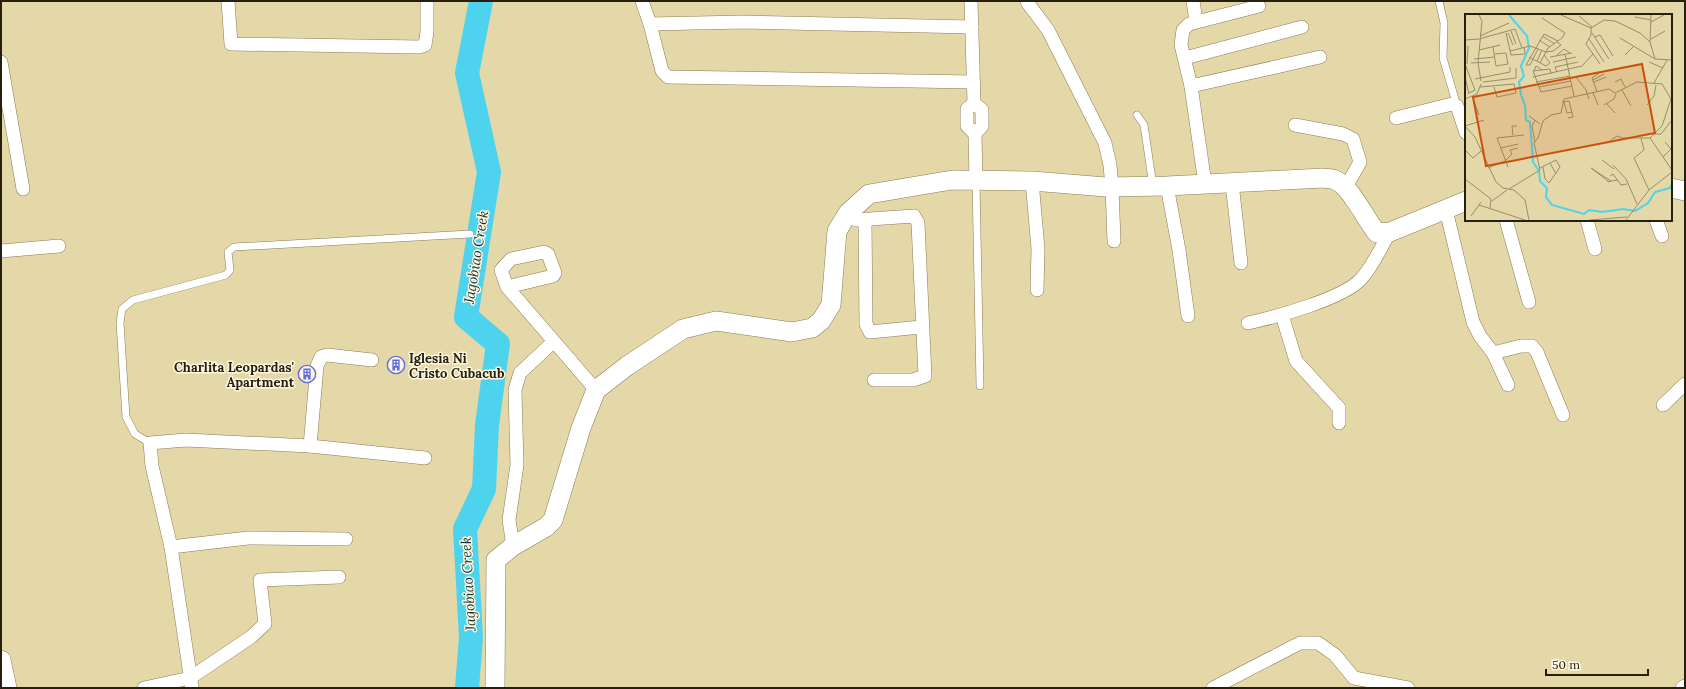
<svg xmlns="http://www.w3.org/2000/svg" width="1686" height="689" font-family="Lora,serif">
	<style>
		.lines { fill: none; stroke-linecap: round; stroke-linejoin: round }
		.river { stroke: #4dd3ee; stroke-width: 24 }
		.lane-casing { stroke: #8a7d52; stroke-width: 8 }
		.street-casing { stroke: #8a7d52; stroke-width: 14 }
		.secondary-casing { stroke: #8a7d52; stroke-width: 20 }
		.lane { stroke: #fff; stroke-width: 7 }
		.street { stroke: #fff; stroke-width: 13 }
		.secondary { stroke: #fff; stroke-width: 19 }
		.labels { text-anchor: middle; stroke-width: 3; stroke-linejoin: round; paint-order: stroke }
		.poi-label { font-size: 13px; font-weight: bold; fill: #25200d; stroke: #fef8e0; text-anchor: start }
		.water-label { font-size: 14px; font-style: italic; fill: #122e34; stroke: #fef8e0 }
		.inset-river { fill: none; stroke: #4dd3ee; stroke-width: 2 }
		.inset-road { fill: none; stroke: #988e6a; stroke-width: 1 }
		.view { fill: #cb500c; fill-opacity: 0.15; stroke: #cb500c; stroke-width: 2 }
		.inset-edge { fill: none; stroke: #25200d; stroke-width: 2 }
	</style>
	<rect width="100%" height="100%" fill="#e4d7a8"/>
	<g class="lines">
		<polyline class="river" points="467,688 471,637 465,529 484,489 487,425 498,344 466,317 489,172 467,73 481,1"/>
		<defs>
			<g id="lane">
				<polyline points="1439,1 1444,23 1443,58 1457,106"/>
				<polyline points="1137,115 1144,125 1153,186"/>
				<polyline points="976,181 980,386"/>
				<polyline points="150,443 135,434 126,417 120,323 122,309 133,300 226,275 230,270 228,252 234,247 470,234"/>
			</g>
			<g id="street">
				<polyline points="228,1 231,44 419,47 425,45 427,32 427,1"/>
				<polyline points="642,1 650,24 662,71 668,77 973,82"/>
				<polyline points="971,1 974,103 982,110 982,126 975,134 976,181"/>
				<polyline points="1193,1 1196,21"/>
				<polyline points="1027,2 1048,30 1105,143 1110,165 1112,187 1114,241"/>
				<polyline points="650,24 743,22 972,27"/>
				<polyline points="1185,58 1302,27"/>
				<polyline points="1,62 23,189"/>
				<polyline points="1191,86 1320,57"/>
				<polyline points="974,103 967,109 967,126 975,134"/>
				<polyline points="1396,118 1452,104 1457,106 1466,133"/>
				<polyline points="1295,125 1343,134 1353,139 1360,162 1346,187"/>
				<polyline points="1032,181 1038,249 1037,290"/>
				<polyline points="1232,183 1241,263"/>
				<polyline points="1205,184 1191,86 1181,45 1183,30 1189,24 1259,6"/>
				<polyline points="1167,186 1179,250 1188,316"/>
				<polyline points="1446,210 1473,322 1480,336 1493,353 1508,385"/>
				<polyline points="848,213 856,220 914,216 918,223 925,376 913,380 874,380"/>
				<polyline points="1506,220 1529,302"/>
				<polyline points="1587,220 1595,249"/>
				<polyline points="1656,220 1662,236"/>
				<polyline points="865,221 866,324 870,332 921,327"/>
				<polyline points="1,251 59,246"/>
				<polyline points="507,287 553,276 555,273 548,254 544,252 511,259 501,270 507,287 596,390"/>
				<polyline points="1282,315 1296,361 1339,408 1339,423"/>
				<path d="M1248,323C1275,317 1343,299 1361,279C1373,266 1381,247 1390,232"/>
				<polyline points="1493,353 1521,346 1532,346 1537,352 1563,415"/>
				<polyline points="1663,405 1685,384"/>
				<polyline points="310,446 317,366 321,357 327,355 372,360"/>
				<polyline points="513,546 509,520 517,465 515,390 520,373 553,342"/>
				<polyline points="171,547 248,538 346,539"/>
				<polyline points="144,688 190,678 251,637 265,624 260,580 339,577"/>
				<polyline points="192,688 171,547 152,466 150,443 186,440 310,446 425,458"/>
				<polyline points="1213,688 1300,643 1318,643 1335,655 1354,678 1408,688"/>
				<polyline points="1682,688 1685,686"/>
			</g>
			<g id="secondary">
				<polyline points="1671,188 1685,191"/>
				<polyline points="1,660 7,688"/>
				<path d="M495,688L496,560L513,546L546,527L553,520L581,428L596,390L627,366L683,329L716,321L792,332L812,328L821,321L831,305L837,231L848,213L869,194L952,180L1032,181L1106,187L1167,186L1323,178C1327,179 1332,178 1335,180C1351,186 1365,219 1377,233L1390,232L1466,201"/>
			</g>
		</defs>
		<use href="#lane" class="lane-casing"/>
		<use href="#street" class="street-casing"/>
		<use href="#secondary" class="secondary-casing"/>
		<use href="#lane" class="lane"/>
		<use href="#street" class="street"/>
		<use href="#secondary" class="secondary"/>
	</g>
	<defs>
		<symbol id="building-ring" viewBox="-11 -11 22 22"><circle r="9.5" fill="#fef8e0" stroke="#5d6ce3" stroke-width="1.5"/><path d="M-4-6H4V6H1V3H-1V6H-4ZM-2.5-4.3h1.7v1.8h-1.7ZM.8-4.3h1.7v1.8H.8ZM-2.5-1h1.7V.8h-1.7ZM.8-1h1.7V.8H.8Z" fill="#5d6ce3"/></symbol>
	</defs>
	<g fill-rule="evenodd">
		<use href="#building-ring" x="386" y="355" width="20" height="20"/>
		<use href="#building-ring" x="297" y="364" width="20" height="20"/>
	</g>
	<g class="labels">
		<g class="poi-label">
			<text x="409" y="363">Iglesia Ni<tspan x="409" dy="15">Cristo Cubacub</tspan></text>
			<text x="294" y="372" text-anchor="end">Charlita Leopardas'<tspan x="294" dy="15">Apartment</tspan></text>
		</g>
		<g class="water-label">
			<text transform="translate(476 257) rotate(-81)" y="5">Jagobiao Creek</text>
			<text transform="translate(468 584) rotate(-93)" y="5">Jagobiao Creek</text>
		</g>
	</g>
	<g transform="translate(1465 14)">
		<rect width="207" height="207" fill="#e4d7a8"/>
		<path class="inset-river" d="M44,1L62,22L64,34L56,52L59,62L54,68L56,81L60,91L61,106L65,108L68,148L74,157L75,167L82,174L81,183L87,191L119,200L124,196L137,198L158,195L170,197L183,189L190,178L205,174L207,170"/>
		<path class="inset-road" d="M14,1L17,7L13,49L16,67M96,1L126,14M186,1L185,28L190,45M114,2L127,13M170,3L186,6M186,8L199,1M126,14L139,6L150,7L175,19L185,28M126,14V21L121,30L135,50M46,17L51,30M41,19L46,41L60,40L59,33M43,19L48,31M127,19L144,45M15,22L44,9M77,22L90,30M130,23L135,21L148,42M155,24L190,45L207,46M124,25L139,48M186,25L200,17M0,26L14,25L50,15L57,34M74,26L85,33M28,33L31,52L43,50L41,39L30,40M73,35L65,51H61L79,20L93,27M14,36L35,31M45,37L65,32L81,38L88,37L96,31L92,28M100,40L109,82M92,41L99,35L105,39M160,41L169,32M64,43L81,52L85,49L79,41M85,43L107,39M9,45L30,43M72,47L77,36M88,48L111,43M184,48L198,54M6,49L25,48M75,49L83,34L97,24L100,19L77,4M0,50L10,76L4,79M2,50L3,32M69,57L71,52L77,56M92,58L90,53L113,48M86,60L85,55L68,57L76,78L107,72M0,63L4,80M68,63L117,52L128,40M111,63L121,76L124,85M10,65L45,58V53M128,66L139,60M18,68L51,64V54M71,68L105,62M129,68L141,63M150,68L156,65L160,73M189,69L202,46M15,73L49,70L51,79L32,83L29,73M74,73L106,67M157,76L166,92M132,78L127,64L134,59M128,79L133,91M7,82L14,101M0,85L12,80L16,70M97,88L104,87L108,103L103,104M99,88L102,99L107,98M142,90L150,99M139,91L149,85L151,80M182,91L189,82L191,71M64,102L75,110M0,112L10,123L31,168L38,174L49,176L60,186L64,206M0,112L19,106M189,120H196L207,106M48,121L47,112H52M176,124L179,136L169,144L184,176M185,124L207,156M70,128L67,112L70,106M36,134L53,130M1,137L8,144L16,137M198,143L206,135L200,128M137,146L149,155M85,149L91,160M148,151L161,165L172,190M43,153L32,124L59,121M23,154L40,147L47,140L45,136L53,134M75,154L91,146L95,153L84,169L80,165L78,153M145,162L148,160L156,171L162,170M0,165L26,185L25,195M146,167L126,154L143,167V168L146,167L153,166M44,175L75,156L69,129L73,124L78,107L86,101L96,99L99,85L144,75L150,79L172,68L197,70L206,85L197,112L185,124H157L152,122L142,129M27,187L42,176M14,191L60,206M6,202L16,188M125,206L162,203M161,206L184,176L207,158"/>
		<path class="view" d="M177,50L190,119L21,152L8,83Z"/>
		<rect width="207" height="207" class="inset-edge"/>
	</g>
	<rect width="1686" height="689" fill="none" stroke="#25200d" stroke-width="4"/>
	<path d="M1546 669v6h102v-6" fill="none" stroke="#25200d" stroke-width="2"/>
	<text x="1552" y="669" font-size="12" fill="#25200d" stroke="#fef8e0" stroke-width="3" paint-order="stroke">50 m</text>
</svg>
